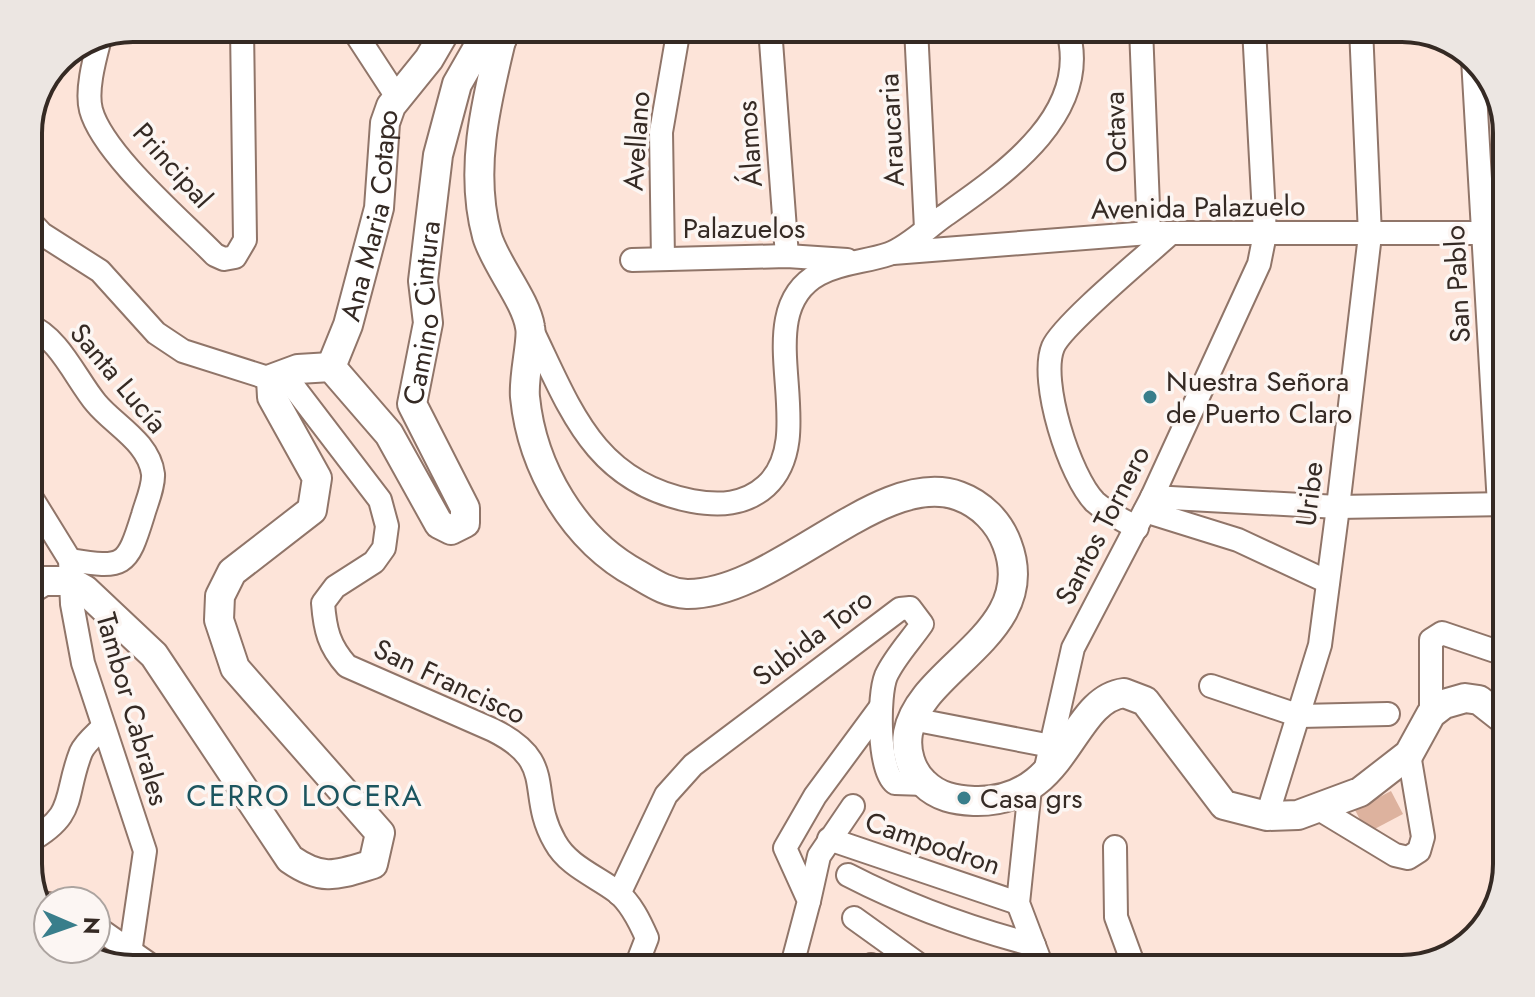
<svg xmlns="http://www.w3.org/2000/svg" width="1535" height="997" font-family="Jost,sans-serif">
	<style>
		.green { fill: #ddb29e }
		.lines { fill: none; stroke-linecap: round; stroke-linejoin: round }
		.minor-casing { stroke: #907569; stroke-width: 26 }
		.major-casing { stroke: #907569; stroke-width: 32 }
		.minor { stroke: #fff; stroke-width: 22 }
		.major { stroke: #fff; stroke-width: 28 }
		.poi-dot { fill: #397e8b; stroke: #fcf6f3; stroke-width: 3 }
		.labels { text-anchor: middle; stroke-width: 7; stroke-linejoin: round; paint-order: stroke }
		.street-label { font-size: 28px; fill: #352a24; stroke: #fcf6f3 }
		.poi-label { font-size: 28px; fill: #352a24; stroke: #fcf6f3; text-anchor: start }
		.neighbourhood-label { font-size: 30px; letter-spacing: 2px; fill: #1c555f; stroke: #fcf6f3 }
		.rim { fill: none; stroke: #352a24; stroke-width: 4 }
	</style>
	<rect width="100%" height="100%" fill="#fde4d9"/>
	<polygon class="green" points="1391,791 1403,814 1367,833 1355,810"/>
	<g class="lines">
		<defs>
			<g id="minor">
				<polyline points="352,28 397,97"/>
				<polyline points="770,28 787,256"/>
				<polyline points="916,28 926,229"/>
				<polyline points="1141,28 1149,233"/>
				<path d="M99,42C94,61 86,91 91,110C103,154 182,221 215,255L224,259L235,257L245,240L242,28"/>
				<polyline points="1473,59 1499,505"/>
				<polyline points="28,130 30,122"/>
				<polyline points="28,219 42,234 100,271 156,333 183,351 271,379"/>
				<polyline points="893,253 1149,233 1507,233"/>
				<polyline points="663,259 661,132 679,28"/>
				<polyline points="632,260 787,256 847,260"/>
				<path d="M28,325C59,337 76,379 96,403C114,425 149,442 153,474C154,486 146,504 143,515C127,567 124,569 70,560"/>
				<path d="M531,328C570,408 593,482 692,501C719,506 745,505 766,486C823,434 745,314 819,274C841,262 866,262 889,254C908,247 927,228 944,216C1004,174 1094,113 1067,28"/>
				<path d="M283,373L380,500L387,526L384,548L374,562L335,587L323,603C325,630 329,646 347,666L493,730C559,763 526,792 555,842C568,866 596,876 617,892C631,903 640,922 647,938L635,969"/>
				<polyline points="28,492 70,560 72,604 83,663 145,851 128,967"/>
				<polyline points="1152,497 1338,507 1507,504"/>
				<polyline points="1145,511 1238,540 1328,582"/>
				<path d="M1137,528C1123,520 1107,513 1095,502C1070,477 1039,381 1053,347C1062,325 1148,254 1171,233"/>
				<polyline points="1211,686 1300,716 1388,714"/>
				<polyline points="1431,714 1431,640 1442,633 1507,655"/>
				<polyline points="912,719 1051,746"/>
				<polyline points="1045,772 1073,648 1152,497 1259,264 1265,234 1254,28"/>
				<polyline points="1030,788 1018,903 1043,969"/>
				<polyline points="1319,809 1395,855 1408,858 1419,851 1423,837 1409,754"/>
				<polyline points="1267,816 1320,645 1338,507 1370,235 1361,28"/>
				<polyline points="829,839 1018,903"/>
				<path d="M28,842C78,814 63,798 81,752C85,743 95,735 102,728"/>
				<polyline points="1115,847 1116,917 1135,969"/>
				<path d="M848,875C908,906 969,928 1034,945"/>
				<path d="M619,894L666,795L693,765L900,609L910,608L922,624C911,640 894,658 886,676C878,696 878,770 895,783L925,784"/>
				<polyline points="809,901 819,856 853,806"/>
				<polyline points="38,903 48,904"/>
				<polyline points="854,918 925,969"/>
				<polyline points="96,927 156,969"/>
				<polyline points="791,969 809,901 785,848 815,796 880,708"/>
				<polyline points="868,969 871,965 879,969"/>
			</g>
			<g id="major">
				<path d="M504,28C488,95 468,167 487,236C495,264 526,300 530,327C533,340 523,376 525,397C532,468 574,540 637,574C654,584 667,593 687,594C776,595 881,467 959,496C981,504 999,522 1007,544C1041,633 920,667 908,733C905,751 911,771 924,783C938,797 955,800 974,801C1068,804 1069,700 1124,693L1145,701L1224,805L1267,816L1298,815L1360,792L1409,754L1431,714L1444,704L1465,698L1479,700L1507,722"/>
				<path id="s1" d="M331,367L348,325L379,208L385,123L391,106L429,59L447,28"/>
				<path id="s2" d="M28,591L44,581H69L85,590L154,655L290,859C323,882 337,875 373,864L380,833L235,668L219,620L220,596L232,572L312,510L317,478L272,397L271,379L298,369L331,367L389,434L439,524L451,530L465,523V508L412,404L428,323L423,281L438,155L457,84L484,37L502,39"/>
			</g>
		</defs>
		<use href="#minor" class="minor-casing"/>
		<use href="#major" class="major-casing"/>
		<use href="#minor" class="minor"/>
		<use href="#major" class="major"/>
	</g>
	<g class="poi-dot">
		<circle cx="1150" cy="397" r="8"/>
		<circle cx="964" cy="798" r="8"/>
	</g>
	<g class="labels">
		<g class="street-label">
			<text transform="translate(891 130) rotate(-93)" y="10">Araucaria</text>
			<text transform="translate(1115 132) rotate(-92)" y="10">Octava</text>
			<text transform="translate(636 141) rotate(-86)" y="10">Avellano</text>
			<text transform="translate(749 144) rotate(-94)" y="10">Álamos</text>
			<text transform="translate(173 165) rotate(48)" y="10">Principal</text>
			<text transform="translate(1198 207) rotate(-1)" y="10">Avenida Palazuelo</text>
			<text dy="10" stroke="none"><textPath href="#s1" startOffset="158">Ana Maria Cotapo</textPath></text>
			<text x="744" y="238">Palazuelos</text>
			<text transform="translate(1457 284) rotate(-93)" y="10">San Pablo</text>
			<text dy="10" stroke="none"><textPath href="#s2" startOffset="1594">Camino Cintura</textPath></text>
			<text transform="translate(119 378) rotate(50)" y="10">Santa Lucía</text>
			<text transform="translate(1309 494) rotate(-83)" y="10">Uribe</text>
			<text transform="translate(1102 525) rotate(-63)" y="10">Santos Tornero</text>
			<text transform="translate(812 637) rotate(-37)" y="10">Subida Toro</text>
			<text transform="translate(450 681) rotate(25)" y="10">San Francisco</text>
			<text transform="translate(133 709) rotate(74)" y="10">Tambor Cabrales</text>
			<text transform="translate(933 843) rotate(19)" y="10">Campodron</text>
		</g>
		<g class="poi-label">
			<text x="1166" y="391">Nuestra Señora<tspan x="1166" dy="32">de Puerto Claro</tspan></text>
			<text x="980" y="808">Casa grs</text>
		</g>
		<g class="neighbourhood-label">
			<text x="305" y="806">CERRO LOCERA</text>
		</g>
	</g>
	<path d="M0 0H1535V997H0ZM133 42H1402A91 91 0 0 1 1493 133V864A91 91 0 0 1 1402 955H133A91 91 0 0 1 42 864V133A91 91 0 0 1 133 42Z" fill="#ece6e2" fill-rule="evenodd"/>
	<path class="rim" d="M133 42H1402A91 91 0 0 1 1493 133V864A91 91 0 0 1 1402 955H133A91 91 0 0 1 42 864V133A91 91 0 0 1 133 42Z"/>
	<g transform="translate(72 925) rotate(92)"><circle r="38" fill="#fcf6f3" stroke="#aca4a0" stroke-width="2"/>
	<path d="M0-6L14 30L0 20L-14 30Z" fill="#397e8b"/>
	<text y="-12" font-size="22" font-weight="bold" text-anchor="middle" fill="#352a24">N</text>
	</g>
</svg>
